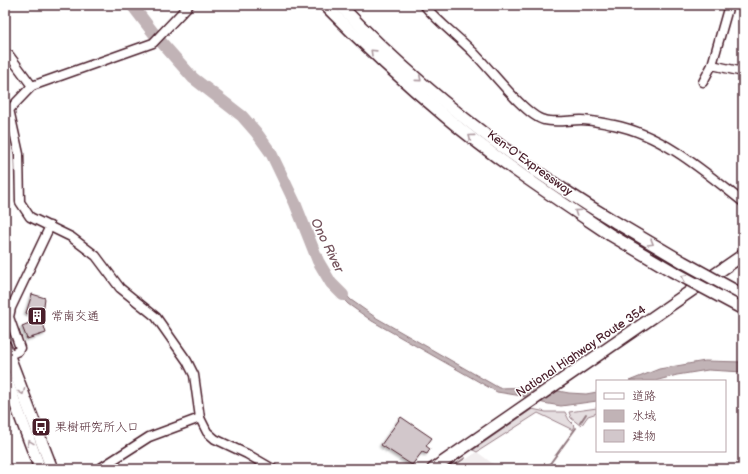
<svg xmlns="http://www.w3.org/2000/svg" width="748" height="474" font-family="'Balsamiq Sans','Klee One',sans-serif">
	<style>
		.built { fill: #f2eeef }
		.green { fill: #e5dee0; stroke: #987e86 }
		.water { fill: #c1b3b6; stroke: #91787e }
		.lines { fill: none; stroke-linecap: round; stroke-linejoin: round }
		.stream { stroke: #91787e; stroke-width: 2 }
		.river { stroke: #c1b3b6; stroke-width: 12 }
		.building { fill: #d2c7cb; stroke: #4a1f2b; filter: url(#shadow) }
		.minor-casing { stroke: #4a1f2b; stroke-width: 11 }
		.highway-casing { stroke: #4a1f2b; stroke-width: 14 }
		.minor { stroke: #fff; stroke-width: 8 }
		.highway { stroke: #fff; stroke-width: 11 }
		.highway-bridge-casing { stroke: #4a1f2b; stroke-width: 14; stroke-linecap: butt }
		.highway-bridge { stroke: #fff; stroke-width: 11 }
		.oneway { stroke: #ae9aa0 }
		.labels { text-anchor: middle; stroke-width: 3; stroke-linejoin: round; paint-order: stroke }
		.street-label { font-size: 12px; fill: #4a1f2b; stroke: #fff }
		.poi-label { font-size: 12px; fill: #4a1f2b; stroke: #fff; text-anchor: start }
		.water-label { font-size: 13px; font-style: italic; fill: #74535c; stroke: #fff }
	</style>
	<defs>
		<filter id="shadow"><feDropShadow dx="-2" dy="2" stdDeviation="1" flood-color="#0004"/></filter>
	</defs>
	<rect width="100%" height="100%" fill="#fff"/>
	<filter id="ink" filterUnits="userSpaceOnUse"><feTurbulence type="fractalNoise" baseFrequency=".025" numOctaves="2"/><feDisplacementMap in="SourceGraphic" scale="8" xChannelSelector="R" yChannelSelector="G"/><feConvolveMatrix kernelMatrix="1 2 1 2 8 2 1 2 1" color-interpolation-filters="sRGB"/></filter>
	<g filter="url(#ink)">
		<polygon class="built" points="477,452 500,469 452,469"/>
		<g class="green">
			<polygon points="597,408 597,413 588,416 581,426 571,418 569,412"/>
			<polygon points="532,409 546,412 565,412 569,420 575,426 573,430 538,413 477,452 473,450"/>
		</g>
		<g class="water">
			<polygon points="334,282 351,300 375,317 499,388 537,387 569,393 586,394 597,392 597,401 561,406 543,403 522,396 497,392 372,321 348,304 329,284"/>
			<polygon points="705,361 743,362 743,372 708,370 677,375 655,381 629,381 659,369"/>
		</g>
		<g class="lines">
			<g class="stream">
				<polyline points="580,423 586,414"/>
				<polyline points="449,469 465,458"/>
				<polyline points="546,469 576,428"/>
			</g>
			<polyline class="river" points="132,5 155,35 193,78 242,116 256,132 271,153 295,203 318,261 331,283 343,295"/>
		</g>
		<g class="building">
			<polygon points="32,294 45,298 42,320 46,333 27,339 22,326 39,319 26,313"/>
			<polygon points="401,417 432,438 426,446 430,449 427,454 422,452 412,465 381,445"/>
		</g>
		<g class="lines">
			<defs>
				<g id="minor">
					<path d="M424,5C438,22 456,35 472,51C488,66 525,116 544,120C555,123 569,120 581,120C591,120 603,123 614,125C663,135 705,172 743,202"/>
					<polyline points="9,55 32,86"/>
					<polyline points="712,65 743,72"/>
					<polyline points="703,82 712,65 729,5"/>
					<polyline points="9,109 19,154 20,202 30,217 71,237 96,256 120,288 156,317 187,361 194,375 200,418 207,432 215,439 247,454 273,469"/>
					<polyline points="7,112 32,86 153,43 189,5"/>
					<polyline points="5,357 18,351 20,348 9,317 11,308 50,226"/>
					<polyline points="99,469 149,437 200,418"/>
				</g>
				<g id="highway">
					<path d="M325,5C363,44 404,82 446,117C497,160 554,197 609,234"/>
					<path d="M340,5C421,90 516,163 617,223"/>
					<polyline points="5,346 52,469"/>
					<polyline points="5,376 40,469"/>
					<polyline points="433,469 743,255"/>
				</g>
			</defs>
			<use href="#minor" class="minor-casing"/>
			<use href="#highway" class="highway-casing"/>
			<use href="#minor" class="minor"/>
			<use href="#highway" class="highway"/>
			<defs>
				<g id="highway-bridge">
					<polyline points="617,223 683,262 743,295"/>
					<polyline points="609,234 672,271 743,309"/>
				</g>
			</defs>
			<use href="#highway-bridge" class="highway-bridge-casing"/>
			<use href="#highway-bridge" class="highway-bridge"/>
		</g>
		<defs><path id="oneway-chevron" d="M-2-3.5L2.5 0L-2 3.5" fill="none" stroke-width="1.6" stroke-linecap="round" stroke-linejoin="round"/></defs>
		<g class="oneway">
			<use href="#oneway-chevron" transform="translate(373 52) rotate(-136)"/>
			<use href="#oneway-chevron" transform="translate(419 79) rotate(41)"/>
			<use href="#oneway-chevron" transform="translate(471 137) rotate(-143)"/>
			<use href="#oneway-chevron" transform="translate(577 212) rotate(-146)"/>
			<use href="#oneway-chevron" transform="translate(651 243) rotate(31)"/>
			<use href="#oneway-chevron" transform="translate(684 277) rotate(-152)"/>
			<use href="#oneway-chevron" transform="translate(22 392) rotate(69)"/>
			<use href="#oneway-chevron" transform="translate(30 443) rotate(-111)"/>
		</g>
	</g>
	<defs>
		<symbol id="building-square" viewBox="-11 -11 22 22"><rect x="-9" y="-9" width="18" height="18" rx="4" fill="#4a1f2b" stroke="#fff"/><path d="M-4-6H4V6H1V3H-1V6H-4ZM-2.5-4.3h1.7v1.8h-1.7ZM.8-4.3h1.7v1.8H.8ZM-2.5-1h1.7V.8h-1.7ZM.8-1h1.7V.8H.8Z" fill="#fff"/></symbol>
		<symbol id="bus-square" viewBox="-11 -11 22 22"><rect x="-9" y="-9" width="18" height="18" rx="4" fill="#4a1f2b" stroke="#fff"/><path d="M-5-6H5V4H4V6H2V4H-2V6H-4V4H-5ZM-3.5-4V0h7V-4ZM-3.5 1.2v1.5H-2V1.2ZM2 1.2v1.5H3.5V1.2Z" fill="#fff"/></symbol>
	</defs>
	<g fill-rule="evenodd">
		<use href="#building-square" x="26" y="305" width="22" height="22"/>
		<use href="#bus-square" x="30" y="416" width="22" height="22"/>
	</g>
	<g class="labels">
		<g class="street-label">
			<text transform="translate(530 163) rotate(36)" y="4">Ken-O Expressway</text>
			<text transform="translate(581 351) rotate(-34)" y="4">National Highway Route 354</text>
		</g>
		<g class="poi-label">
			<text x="51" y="320">常南交通</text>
			<text x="55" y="431">果樹研究所入口</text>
		</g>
		<g class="water-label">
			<text transform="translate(328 245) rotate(64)" y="5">Ono River</text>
		</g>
	</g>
	<rect width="748" height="474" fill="none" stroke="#fff" stroke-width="20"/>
	<rect x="10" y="10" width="728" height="454" fill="none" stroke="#4a1f2b" stroke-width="1.5" filter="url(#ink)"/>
	<rect x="596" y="380" width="130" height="72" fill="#ffffff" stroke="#b7a5aa"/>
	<rect x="604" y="393" width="20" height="6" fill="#ffffff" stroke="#b7a5aa"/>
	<text x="632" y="400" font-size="12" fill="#4a1f2b">道路</text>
	<rect x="604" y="410" width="20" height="12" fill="#c1b3b6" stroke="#b7a5aa"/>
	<text x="632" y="420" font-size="12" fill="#4a1f2b">水域</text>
	<rect x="604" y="430" width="20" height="12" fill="#d2c7cb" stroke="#b7a5aa"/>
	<text x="632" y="440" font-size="12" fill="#4a1f2b">建物</text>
</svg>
